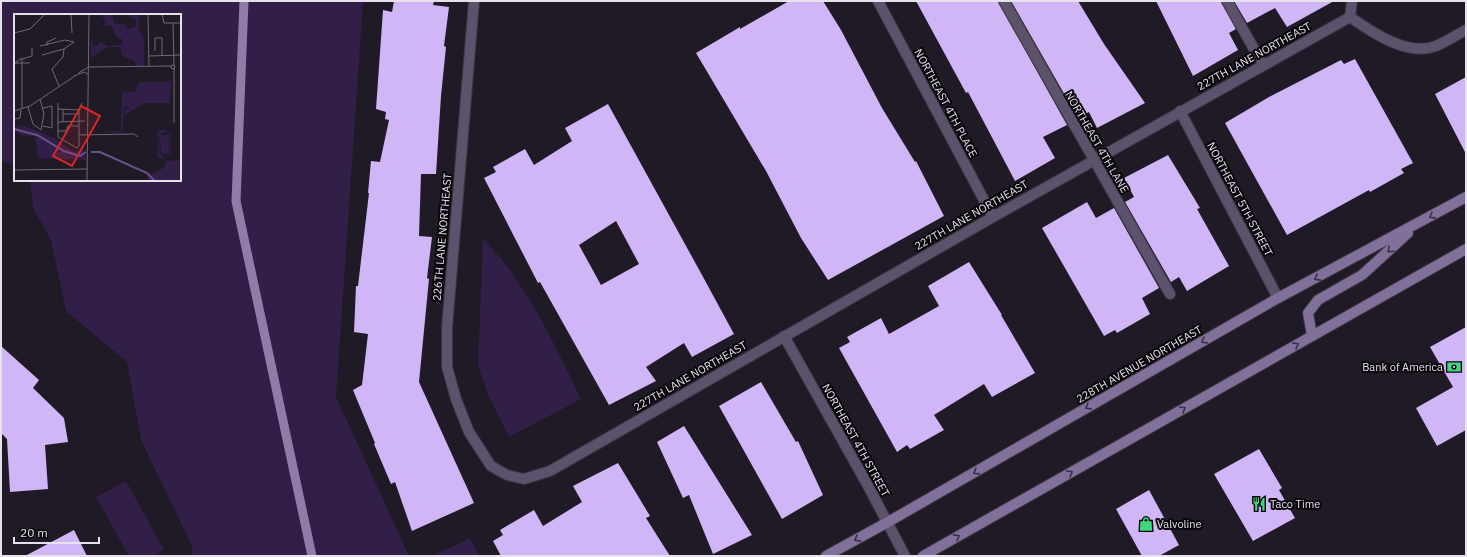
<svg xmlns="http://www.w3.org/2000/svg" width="1467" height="557" font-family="'IBM Plex Sans',sans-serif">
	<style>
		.green { fill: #321f48 }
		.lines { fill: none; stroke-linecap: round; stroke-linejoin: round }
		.stream { stroke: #907ca8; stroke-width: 9 }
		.building { fill: #d0b5f7; fill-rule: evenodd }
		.minor-casing { stroke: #3b3642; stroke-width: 12 }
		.secondary-casing { stroke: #3b3642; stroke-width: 12 }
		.minor { stroke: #5c526c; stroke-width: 10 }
		.secondary { stroke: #817099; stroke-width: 10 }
		.oneway { stroke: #383044 }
		.labels { text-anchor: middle; stroke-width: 4; stroke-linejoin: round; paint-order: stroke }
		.street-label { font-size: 11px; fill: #e5e2eb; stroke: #08060b }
		.poi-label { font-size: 11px; fill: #e5e2eb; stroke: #08060b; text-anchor: start }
		.inset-river { fill: none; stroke: #6b518c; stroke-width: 2 }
		.inset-road { fill: none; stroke: #6e6a75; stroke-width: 1 }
		.view { fill: #d62828; fill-opacity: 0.15; stroke: #d62828; stroke-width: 2 }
		.inset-edge { fill: none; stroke: #e5e2eb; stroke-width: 2 }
	</style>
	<rect width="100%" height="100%" fill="#1f1a26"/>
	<g class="green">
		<polygon points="1,1 363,1 336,397 409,556 193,556 191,544 141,440 127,362 66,311 51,240 33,208 30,180 180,180 180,15 15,15 15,164 1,162"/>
		<path d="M483,238C493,250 505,262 514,276C540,314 561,357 581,399L509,437L488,395L478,366Z"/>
		<polygon points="126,481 164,550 152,556 129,556 96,497"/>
		<polygon points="470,538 479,556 433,556"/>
	</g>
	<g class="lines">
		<polyline class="stream" points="244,1 236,201 312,556"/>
	</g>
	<g class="building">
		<polygon points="394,1 434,1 433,5 449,7 444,46 446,47 441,96 436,174 421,174 419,236 432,237 427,278 429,279 419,382 474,503 412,531 395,482 391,484 374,444 375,443 353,390 362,385 368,334 354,332 356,286 358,286 369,193 368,193 371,161 380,162 389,120 385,119 386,112 376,109 383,10 392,12"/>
		<polygon points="789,1 823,1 841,30 882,108 915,162 916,161 944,216 828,280 801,238 766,171 696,53 740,27 740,29"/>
		<polygon points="916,1 998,1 1067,125 1043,137 1055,158 1015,181 968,92 966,93"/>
		<polygon points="1011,1 1078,1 1104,44 1145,103 1097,128 1089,112 1078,118"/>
		<polygon points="1156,1 1221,1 1236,29 1229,33 1238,50 1193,76"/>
		<polygon points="1234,1 1334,1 1287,27 1275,8 1247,23"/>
		<polygon points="1355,59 1413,163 1401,169 1404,173 1370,192 1369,190 1287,235 1225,123 1269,97 1341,60 1344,64"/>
		<polygon points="1466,77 1466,154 1435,94"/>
		<path d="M608,104L702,275L734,334L692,357L684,343L646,367L656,381L609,405L540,282L538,283L484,178L496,172L493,167L525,149L534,165L572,141L565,128ZM616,221L639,264L601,285L579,245Z"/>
		<polygon points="1168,155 1200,208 1197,209 1229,266 1187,291 1179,277 1171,282 1125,202 1134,197 1124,178"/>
		<polygon points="1087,202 1096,218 1114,208 1159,288 1142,298 1150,314 1117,333 1115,330 1104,336 1042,228"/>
		<polygon points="969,262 1002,315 1001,315 1035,373 992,397 984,384 934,415 944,430 910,449 907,445 897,452 839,348 850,342 847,337 881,318 889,334 939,306 928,286"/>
		<polygon points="1466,327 1466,430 1437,446 1416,408 1453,387 1430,347"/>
		<polygon points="1,346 39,380 33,388 64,418 68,442 45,445 48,489 10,492 7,439 1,433"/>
		<polygon points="761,382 796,442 798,441 823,495 782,519 719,406"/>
		<polygon points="684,426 752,535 713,554 689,495 683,498 657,442"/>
		<polygon points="1259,449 1282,488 1279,490 1295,518 1253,541 1214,474"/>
		<polygon points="618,463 650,516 646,518 670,556 501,556 493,541 503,535 500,530 534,510 543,526 582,502 573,486"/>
		<polygon points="1149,490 1179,545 1159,556 1142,556 1116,509"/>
		<polygon points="74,530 87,556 25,556"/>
	</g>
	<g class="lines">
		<defs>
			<g id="minor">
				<path d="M474,1L447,328V367L456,399L469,432L491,466L507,475L524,479L550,471L993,217L1350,17C1372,32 1407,57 1436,46C1446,42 1456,35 1466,30"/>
				<polyline points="878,1 993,217"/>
				<polyline points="1004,1 1170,294"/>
				<polyline points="1227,1 1263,65"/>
				<polyline points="1350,17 1352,1"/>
				<polyline points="1180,111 1278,298"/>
				<polyline points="784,336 867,484 905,556"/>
			</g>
			<g id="secondary">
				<polyline points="1312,336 1308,313 1318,300 1362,275 1408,233"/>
				<polyline points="826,556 888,522 1278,298 1466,197"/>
				<polyline points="923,556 1466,249"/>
			</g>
		</defs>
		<use href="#minor" class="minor-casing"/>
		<use href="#secondary" class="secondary-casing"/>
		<use href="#minor" class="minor"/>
		<use href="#secondary" class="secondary"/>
	</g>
	<defs><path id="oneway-chevron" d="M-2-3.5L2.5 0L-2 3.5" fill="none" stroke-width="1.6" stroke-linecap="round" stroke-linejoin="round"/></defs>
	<g class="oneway">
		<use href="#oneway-chevron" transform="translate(1432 216) rotate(151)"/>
		<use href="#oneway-chevron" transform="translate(1390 250) rotate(137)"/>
		<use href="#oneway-chevron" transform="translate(1317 278) rotate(152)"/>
		<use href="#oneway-chevron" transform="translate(1204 341) rotate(150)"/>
		<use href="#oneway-chevron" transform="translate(1296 345) rotate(-30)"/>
		<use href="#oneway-chevron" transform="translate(1088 407) rotate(150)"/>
		<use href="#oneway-chevron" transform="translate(1183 409) rotate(-30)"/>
		<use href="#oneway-chevron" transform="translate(976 472) rotate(150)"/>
		<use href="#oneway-chevron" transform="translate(1070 473) rotate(-30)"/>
		<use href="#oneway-chevron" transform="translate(957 537) rotate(-29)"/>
		<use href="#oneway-chevron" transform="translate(857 539) rotate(151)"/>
	</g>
	<defs>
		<symbol id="bank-bare" viewBox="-9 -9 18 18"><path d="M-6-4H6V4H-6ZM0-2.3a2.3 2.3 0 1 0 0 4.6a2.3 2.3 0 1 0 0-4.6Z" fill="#3cd77e" stroke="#08060b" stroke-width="2.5" paint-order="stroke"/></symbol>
		<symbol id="restaurant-bare" viewBox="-9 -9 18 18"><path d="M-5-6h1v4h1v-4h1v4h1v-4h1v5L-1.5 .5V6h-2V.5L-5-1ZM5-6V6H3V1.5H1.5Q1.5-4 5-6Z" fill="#3cd77e" stroke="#08060b" stroke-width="2.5" paint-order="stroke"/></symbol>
		<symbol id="shop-bare" viewBox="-9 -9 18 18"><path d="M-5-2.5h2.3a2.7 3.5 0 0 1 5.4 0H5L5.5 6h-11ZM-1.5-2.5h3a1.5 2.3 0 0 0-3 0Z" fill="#3cd77e" stroke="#08060b" stroke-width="2.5" paint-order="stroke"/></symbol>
	</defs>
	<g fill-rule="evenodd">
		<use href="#bank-bare" x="1444" y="357" width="20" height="20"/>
		<use href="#restaurant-bare" x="1249" y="494" width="20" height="20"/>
		<use href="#shop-bare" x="1136" y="514" width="20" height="20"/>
	</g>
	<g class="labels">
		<g class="street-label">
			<text transform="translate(1254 56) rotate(-29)" y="4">227TH LANE NORTHEAST</text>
			<text transform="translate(946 103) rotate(62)" y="4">NORTHEAST 4TH PLACE</text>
			<text transform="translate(1097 142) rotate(60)" y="4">NORTHEAST 4TH LANE</text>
			<text transform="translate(1240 199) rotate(62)" y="4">NORTHEAST 5TH STREET</text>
			<text transform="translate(971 215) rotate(-30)" y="4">227TH LANE NORTHEAST</text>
			<text transform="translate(442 237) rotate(-85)" y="4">226TH LANE NORTHEAST</text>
			<text transform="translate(1139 364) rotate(-30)" y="4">228TH AVENUE NORTHEAST</text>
			<text transform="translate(690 376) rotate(-30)" y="4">227TH LANE NORTHEAST</text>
			<text transform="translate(856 440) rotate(61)" y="4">NORTHEAST 4TH STREET</text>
		</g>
		<g class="poi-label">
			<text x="1443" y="371" text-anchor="end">Bank of America</text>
			<text x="1270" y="508">Taco Time</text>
			<text x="1157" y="528">Valvoline</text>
		</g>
	</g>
	<g transform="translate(14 14)">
		<rect width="167" height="167" fill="#1f1a26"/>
		<path d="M87,0H98L100,9L112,11L113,15L122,13V5L116,4V0H125V15L130,24V52H121V47L108,42L106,33H93L77,44V26L80,33L87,28L92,32L108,31V25L103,24L97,11L91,12V7ZM157,65L156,89H130L111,101V96L116,93H110L109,117L107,119L84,118L107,117L108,79L122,77L125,68H155ZM7,111L41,124L59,138L72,136V146L24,144L21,122H8L0,116V114ZM151,115L157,120V139L151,145L144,144V117ZM151,117L156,121V139L151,144L146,140L145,122ZM146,121H155V140H147ZM167,146V167H135L133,163L151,153V147Z" fill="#321f48" fill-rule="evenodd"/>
		<path class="inset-river" d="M0,115L23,121L50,137L66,142L72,138M77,138H86L133,159L141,167"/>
		<path class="inset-road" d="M57,0L58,19M134,0L135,53M148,0L150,9H167M159,9L160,52M0,19L16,15L31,0M26,32L51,26L60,28L50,35L49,43L38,55L45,72M33,32V28L42,24M141,37V24H148V42M28,41L50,35M135,42L167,41M8,44L1,49H16M158,51L161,52L160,55L157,54ZM160,55V109M64,59L75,53L157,52M60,62L70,58L74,60M44,89V123L63,134L65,132V96L68,89M14,93L19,110L27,116L30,100L26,85M8,95V45L18,42V34M44,95L65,96M49,95V108M0,97L16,92L61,62M49,100H65M0,105L6,104L7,96M44,108L71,107M29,112L38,114V92L29,94M44,117H52L54,112H65M65,121L120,120L124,123M0,156L73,155M73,167L75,0"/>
		<path class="view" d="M67,92L86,102L58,152L39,142Z"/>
		<rect width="167" height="167" class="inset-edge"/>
	</g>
	<rect width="1467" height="557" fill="none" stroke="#e5e2eb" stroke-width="4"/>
	<path d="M14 537v6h85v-6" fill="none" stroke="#e5e2eb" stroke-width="2"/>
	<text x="20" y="537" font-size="12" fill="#e5e2eb" stroke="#08060b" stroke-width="3" paint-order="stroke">20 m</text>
</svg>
